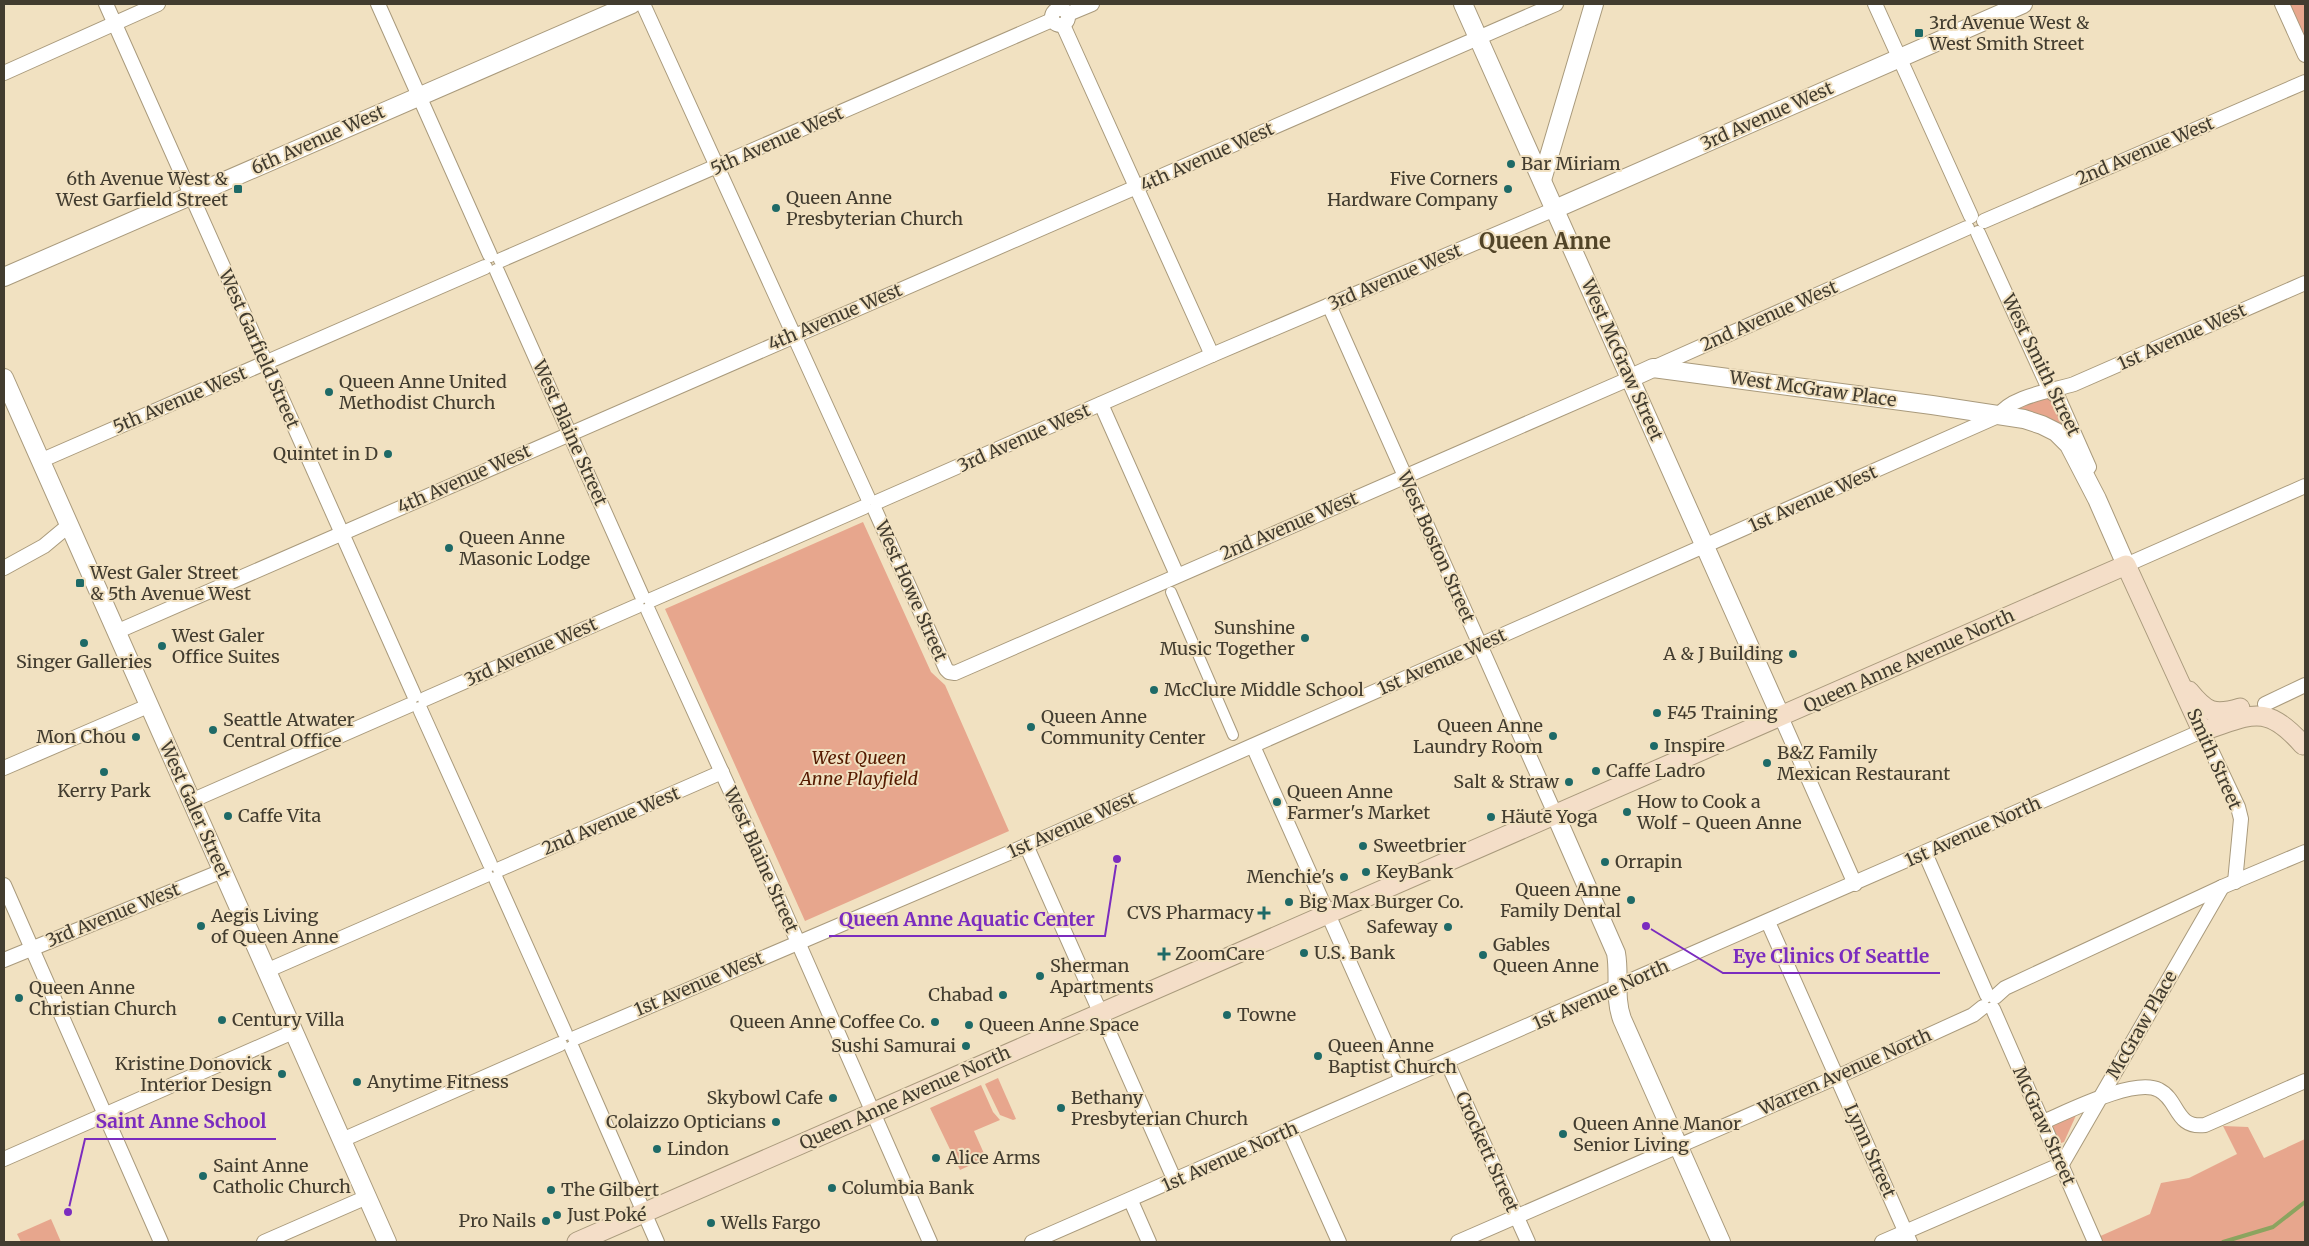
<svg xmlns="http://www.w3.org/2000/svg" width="2309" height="1246" font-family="Merriweather,serif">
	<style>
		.green { fill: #e7a68d }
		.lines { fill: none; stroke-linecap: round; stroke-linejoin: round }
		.stream { stroke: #8ba45f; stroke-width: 4 }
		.pedestrian-casing { stroke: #a99a7c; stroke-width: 12 }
		.minor-casing { stroke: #a99a7c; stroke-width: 16 }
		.tertiary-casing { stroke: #a99a7c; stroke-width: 20 }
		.secondary-casing { stroke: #a99a7c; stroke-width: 21 }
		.pedestrian { stroke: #fff; stroke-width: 10 }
		.minor { stroke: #fff; stroke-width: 14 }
		.tertiary { stroke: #fff; stroke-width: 18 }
		.secondary { stroke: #f4dec8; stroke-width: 19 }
		.poi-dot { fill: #1e6a67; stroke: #f1e1c1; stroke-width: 2 }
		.labels { text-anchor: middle; stroke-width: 4; stroke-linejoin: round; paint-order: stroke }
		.poi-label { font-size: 18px; fill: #423c2f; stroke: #f1e1c1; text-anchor: start }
		.street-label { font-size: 18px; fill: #423c2f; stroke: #f1e1c1 }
		.park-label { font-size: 18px; font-style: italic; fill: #551a00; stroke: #f1e1c1 }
		.district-label { font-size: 22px; font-weight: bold; fill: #514428; stroke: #f1e1c1 }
		.leader { fill: none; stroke: #7b2cbf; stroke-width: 2 }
		.callout-dot { fill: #7b2cbf; stroke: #f1e1c1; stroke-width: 2 }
		.callout-label { font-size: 19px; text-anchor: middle; font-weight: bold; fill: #7b2cbf; stroke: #f1e1c1; stroke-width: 4; stroke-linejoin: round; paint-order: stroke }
	</style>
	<rect width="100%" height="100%" fill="#f1e1c1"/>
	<g class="green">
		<polygon points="2288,4 2305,4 2305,41"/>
		<polygon points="2045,395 2053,398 2064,423 2061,425 2017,410"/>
		<polygon points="863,522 931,672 945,685 1009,831 805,921 665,609"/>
		<polygon points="998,1078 1016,1119 1013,1120 1000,1115 985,1084"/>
		<polygon points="981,1085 993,1112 1000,1120 974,1131 986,1158 960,1170 930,1108"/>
		<polygon points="2078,1111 2064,1142 2061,1143 2051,1124"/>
		<polygon points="2223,1126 2248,1127 2264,1158 2305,1139 2305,1242 2087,1242 2150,1214 2161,1183 2189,1178 2237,1154"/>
		<polygon points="51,1219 61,1242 21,1242 17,1234"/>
	</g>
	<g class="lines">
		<polyline class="stream" points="2223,1242 2273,1227 2305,1202"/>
		<defs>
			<polyline id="pedestrian" points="1171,592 1233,735"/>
			<g id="minor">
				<polyline points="106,4 414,695"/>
				<polyline points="378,4 490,255"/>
				<polyline points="643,4 868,498"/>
				<polyline points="1875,4 1971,216"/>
				<polyline points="2282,4 2305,55"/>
				<circle cx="1060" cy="17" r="8"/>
				<polyline points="1068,14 1092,4"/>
				<polyline points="1063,25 1212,355"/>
				<polyline points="4,73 158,4"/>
				<polyline points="1984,221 2305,82"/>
				<polyline points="1978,233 2050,391 2058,397 2089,467"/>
				<polyline points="501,260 1052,20"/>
				<polyline points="497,271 642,596"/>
				<polyline points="1329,305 1556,816"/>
				<polyline points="1653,368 1967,228"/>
				<polyline points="1101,404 1177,575"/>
				<polyline points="40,461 485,267"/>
				<polyline points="877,502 1212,355 1555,209"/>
				<polyline points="875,510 946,669 949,672 955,673 1631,378"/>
				<polyline points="2126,565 2305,486"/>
				<polyline points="4,568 44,546 68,526"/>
				<polyline points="651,600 864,507"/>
				<polyline points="648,610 760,856 930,1242"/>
				<polyline points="116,632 1556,4"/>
				<polyline points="425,699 637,606"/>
				<polyline points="2265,704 2305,685"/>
				<polyline points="420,709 490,864"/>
				<polyline points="1781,717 1855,884"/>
				<polyline points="1253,746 1402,1080"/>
				<polyline points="4,768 148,706"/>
				<polyline points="191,801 410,705"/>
				<polyline points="1026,845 1175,1181"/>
				<polyline points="1925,853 1987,995"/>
				<polyline points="500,869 722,772"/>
				<polyline points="496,879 565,1033"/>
				<polyline points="4,885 161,1242"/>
				<polyline points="1768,922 1910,1242"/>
				<polyline points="4,960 222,871"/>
				<polyline points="266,971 486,875"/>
				<polyline points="1995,997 2005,988 2222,887 2305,852"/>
				<polyline points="1993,1009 2095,1242"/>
				<path d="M575,1038L1037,841L1998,416C2011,396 2052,391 2074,384L2305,283"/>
				<polyline points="572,1048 657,1242"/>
				<polyline points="1447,1062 1528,1242"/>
				<path d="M2043,1122C2067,1112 2135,1077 2159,1090C2179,1100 2175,1129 2205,1125L2305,1081"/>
				<polyline points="1289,1130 1339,1242"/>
				<polyline points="342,1140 560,1044"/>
				<polyline points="4,1159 293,1032"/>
				<polyline points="2062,1164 2222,887"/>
				<polyline points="1131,1201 1149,1242"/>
				<polyline points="264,1242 367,1197"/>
				<polyline points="1032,1242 2202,731 2238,807 2241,819 2235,882"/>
				<polyline points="1458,1242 1837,1077 1973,1015 1983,1007"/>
				<polyline points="1882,1242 2062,1164"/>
			</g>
			<g id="tertiary">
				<polyline points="1463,4 1781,717"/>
				<polyline points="1542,180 1594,4"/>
				<polyline points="1555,209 2023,4"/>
				<polyline points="4,277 632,4"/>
				<polyline points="4,378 387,1242"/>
				<polyline points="1631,378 1653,368 1932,405 2024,419 2042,425 2056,432 2069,445 2097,499 2126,565"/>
				<path d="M1556,816L1616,953C1620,975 1614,997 1622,1019L1721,1242"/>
			</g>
			<g id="secondary">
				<path d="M2189,691C2206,712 2214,716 2240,708"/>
				<path d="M577,1242L2126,565L2202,731C2250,716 2265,701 2303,745"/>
			</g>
		</defs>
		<use href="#pedestrian" class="pedestrian-casing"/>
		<use href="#minor" class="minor-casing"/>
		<use href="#tertiary" class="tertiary-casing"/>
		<use href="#secondary" class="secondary-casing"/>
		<use href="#pedestrian" class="pedestrian"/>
		<use href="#minor" class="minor"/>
		<use href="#tertiary" class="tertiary"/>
		<use href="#secondary" class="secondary"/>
	</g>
	<g class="poi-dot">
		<rect x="1914" y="28" width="10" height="10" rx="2.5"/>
		<circle cx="1511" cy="164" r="5"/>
		<rect x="233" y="184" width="10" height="10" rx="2.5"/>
		<circle cx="1508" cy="189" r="5"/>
		<circle cx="776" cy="208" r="5"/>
		<circle cx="329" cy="392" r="5"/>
		<circle cx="388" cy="454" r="5"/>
		<circle cx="449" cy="548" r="5"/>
		<rect x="75" y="578" width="10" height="10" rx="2.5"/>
		<circle cx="1305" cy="638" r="5"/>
		<circle cx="84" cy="643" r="5"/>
		<circle cx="162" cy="646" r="5"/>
		<circle cx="1793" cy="654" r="5"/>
		<circle cx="1154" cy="690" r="5"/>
		<circle cx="1657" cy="713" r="5"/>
		<circle cx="1031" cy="727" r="5"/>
		<circle cx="213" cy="730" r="5"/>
		<circle cx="1553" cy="736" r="5"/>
		<circle cx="136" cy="737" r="5"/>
		<circle cx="1654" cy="746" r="5"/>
		<circle cx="1767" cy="763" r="5"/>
		<circle cx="1596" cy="771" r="5"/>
		<circle cx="104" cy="772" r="5"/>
		<circle cx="1569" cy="782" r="5"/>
		<circle cx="1277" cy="802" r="5"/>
		<circle cx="1627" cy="812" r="5"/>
		<circle cx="228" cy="816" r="5"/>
		<circle cx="1491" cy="817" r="5"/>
		<circle cx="1363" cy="846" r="5"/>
		<circle cx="1605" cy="862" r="5"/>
		<circle cx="1366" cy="872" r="5"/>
		<circle cx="1344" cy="877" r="5"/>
		<circle cx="1631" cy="900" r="5"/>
		<circle cx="1289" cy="902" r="5"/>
		<path d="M1261.5 905.5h5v5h5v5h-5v5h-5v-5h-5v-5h5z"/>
		<circle cx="201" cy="926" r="5"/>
		<circle cx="1448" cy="927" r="5"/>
		<circle cx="1304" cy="953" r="5"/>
		<path d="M1161.5 946.5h5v5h5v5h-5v5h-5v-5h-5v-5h5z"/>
		<circle cx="1483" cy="955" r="5"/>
		<circle cx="1040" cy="976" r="5"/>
		<circle cx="1003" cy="995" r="5"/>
		<circle cx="19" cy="998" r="5"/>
		<circle cx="1227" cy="1015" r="5"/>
		<circle cx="222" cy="1020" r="5"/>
		<circle cx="935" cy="1022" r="5"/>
		<circle cx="969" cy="1025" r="5"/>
		<circle cx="966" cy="1046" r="5"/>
		<circle cx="1318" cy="1056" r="5"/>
		<circle cx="282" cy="1074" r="5"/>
		<circle cx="357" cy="1082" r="5"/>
		<circle cx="833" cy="1098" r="5"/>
		<circle cx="1061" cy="1108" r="5"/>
		<circle cx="776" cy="1122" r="5"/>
		<circle cx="1563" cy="1134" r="5"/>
		<circle cx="657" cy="1149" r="5"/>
		<circle cx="936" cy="1158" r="5"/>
		<circle cx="203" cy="1176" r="5"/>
		<circle cx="832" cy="1188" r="5"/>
		<circle cx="551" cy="1190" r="5"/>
		<circle cx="557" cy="1215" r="5"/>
		<circle cx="546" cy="1221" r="5"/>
		<circle cx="711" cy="1223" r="5"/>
	</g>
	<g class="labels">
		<g class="poi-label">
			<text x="1929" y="29">3rd Avenue West &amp;<tspan x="1929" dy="21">West Smith Street</tspan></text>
			<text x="1521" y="170">Bar Miriam</text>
			<text x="228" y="185" text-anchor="end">6th Avenue West &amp;<tspan x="228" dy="21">West Garfield Street</tspan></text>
			<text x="1498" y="185" text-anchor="end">Five Corners<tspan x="1498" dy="21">Hardware Company</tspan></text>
			<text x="786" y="204">Queen Anne<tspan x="786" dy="21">Presbyterian Church</tspan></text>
			<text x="339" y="388">Queen Anne United<tspan x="339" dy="21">Methodist Church</tspan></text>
			<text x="378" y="460" text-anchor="end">Quintet in D</text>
			<text x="459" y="544">Queen Anne<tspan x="459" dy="21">Masonic Lodge</tspan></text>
			<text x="90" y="579">West Galer Street<tspan x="90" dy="21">&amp; 5th Avenue West</tspan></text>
			<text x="1295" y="634" text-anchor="end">Sunshine<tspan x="1295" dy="21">Music Together</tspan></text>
			<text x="172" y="642">West Galer<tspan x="172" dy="21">Office Suites</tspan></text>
			<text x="1783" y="660" text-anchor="end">A &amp; J Building</text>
			<text x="84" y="668" text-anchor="middle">Singer Galleries</text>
			<text x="1164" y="696">McClure Middle School</text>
			<text x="1667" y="719">F45 Training</text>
			<text x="1041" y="723">Queen Anne<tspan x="1041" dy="21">Community Center</tspan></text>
			<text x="223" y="726">Seattle Atwater<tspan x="223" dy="21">Central Office</tspan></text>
			<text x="1543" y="732" text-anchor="end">Queen Anne<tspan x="1543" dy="21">Laundry Room</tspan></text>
			<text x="126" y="743" text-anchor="end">Mon Chou</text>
			<text x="1664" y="752">Inspire</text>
			<text x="1777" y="759">B&amp;Z Family<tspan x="1777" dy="21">Mexican Restaurant</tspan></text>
			<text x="1606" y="777">Caffe Ladro</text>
			<text x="1559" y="788" text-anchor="end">Salt &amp; Straw</text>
			<text x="104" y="797" text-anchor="middle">Kerry Park</text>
			<text x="1287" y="798">Queen Anne<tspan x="1287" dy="21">Farmer's Market</tspan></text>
			<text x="1637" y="808">How to Cook a<tspan x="1637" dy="21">Wolf - Queen Anne</tspan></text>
			<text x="238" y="822">Caffe Vita</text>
			<text x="1501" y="823">Häutē Yoga</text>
			<text x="1373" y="852">Sweetbrier</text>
			<text x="1615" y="868">Orrapin</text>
			<text x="1376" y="878">KeyBank</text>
			<text x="1334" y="883" text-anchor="end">Menchie's</text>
			<text x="1621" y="896" text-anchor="end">Queen Anne<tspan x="1621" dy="21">Family Dental</tspan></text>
			<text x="1299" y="908">Big Max Burger Co.</text>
			<text x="1254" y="919" text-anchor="end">CVS Pharmacy</text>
			<text x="211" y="922">Aegis Living<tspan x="211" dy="21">of Queen Anne</tspan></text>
			<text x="1438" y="933" text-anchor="end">Safeway</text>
			<text x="1493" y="951">Gables<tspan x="1493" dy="21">Queen Anne</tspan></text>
			<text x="1314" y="959">U.S. Bank</text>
			<text x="1175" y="960">ZoomCare</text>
			<text x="1050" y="972">Sherman<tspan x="1050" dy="21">Apartments</tspan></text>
			<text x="29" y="994">Queen Anne<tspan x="29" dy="21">Christian Church</tspan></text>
			<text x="993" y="1001" text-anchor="end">Chabad</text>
			<text x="1237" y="1021">Towne</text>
			<text x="232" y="1026">Century Villa</text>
			<text x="925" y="1028" text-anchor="end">Queen Anne Coffee Co.</text>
			<text x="979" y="1031">Queen Anne Space</text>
			<text x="956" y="1052" text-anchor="end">Sushi Samurai</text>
			<text x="1328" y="1052">Queen Anne<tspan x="1328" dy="21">Baptist Church</tspan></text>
			<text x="272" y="1070" text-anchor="end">Kristine Donovick<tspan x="272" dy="21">Interior Design</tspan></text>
			<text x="367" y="1088">Anytime Fitness</text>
			<text x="823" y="1104" text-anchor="end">Skybowl Cafe</text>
			<text x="1071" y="1104">Bethany<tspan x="1071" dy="21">Presbyterian Church</tspan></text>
			<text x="766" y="1128" text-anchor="end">Colaizzo Opticians</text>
			<text x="1573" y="1130">Queen Anne Manor<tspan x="1573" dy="21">Senior Living</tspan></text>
			<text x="667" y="1155">Lindon</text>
			<text x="946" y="1164">Alice Arms</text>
			<text x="213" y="1172">Saint Anne<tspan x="213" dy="21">Catholic Church</tspan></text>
			<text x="842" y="1194">Columbia Bank</text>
			<text x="561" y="1196">The Gilbert</text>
			<text x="567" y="1221">Just Poké</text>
			<text x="536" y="1227" text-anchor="end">Pro Nails</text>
			<text x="721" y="1229">Wells Fargo</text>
		</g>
		<g class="street-label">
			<text transform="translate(1767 116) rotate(-24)" y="6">3rd Avenue West</text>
			<text transform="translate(318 140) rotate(-24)" y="6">6th Avenue West</text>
			<text transform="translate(777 141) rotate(-24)" y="6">5th Avenue West</text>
			<text transform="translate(2145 151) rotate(-23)" y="6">2nd Avenue West</text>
			<text transform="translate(1207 157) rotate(-24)" y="6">4th Avenue West</text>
			<text transform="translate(1395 277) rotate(-23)" y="6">3rd Avenue West</text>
			<text transform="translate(1769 316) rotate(-24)" y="6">2nd Avenue West</text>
			<text transform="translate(835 317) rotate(-23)" y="6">4th Avenue West</text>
			<text transform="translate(2182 337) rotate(-24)" y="6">1st Avenue West</text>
			<text transform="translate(259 349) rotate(66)" y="6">West Garfield Street</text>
			<text transform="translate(1622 360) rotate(66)" y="6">West McGraw Street</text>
			<text transform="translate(2041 365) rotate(64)" y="6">West Smith Street</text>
			<text transform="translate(1813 389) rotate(8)" y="6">West McGraw Place</text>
			<text transform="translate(180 400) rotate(-23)" y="6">5th Avenue West</text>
			<text transform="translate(570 433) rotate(66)" y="6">West Blaine Street</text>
			<text transform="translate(1024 438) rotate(-24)" y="6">3rd Avenue West</text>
			<text transform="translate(464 479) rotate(-24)" y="6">4th Avenue West</text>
			<text transform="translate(1813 499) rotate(-24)" y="6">1st Avenue West</text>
			<text transform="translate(1289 526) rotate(-23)" y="6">2nd Avenue West</text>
			<text transform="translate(1436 547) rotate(66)" y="6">West Boston Street</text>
			<text transform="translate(911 591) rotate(66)" y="6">West Howe Street</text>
			<text transform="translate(531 652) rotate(-24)" y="6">3rd Avenue West</text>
			<text transform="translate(1909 661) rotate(-24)" y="6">Queen Anne Avenue North</text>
			<text transform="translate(1442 662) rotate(-24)" y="6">1st Avenue West</text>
			<text transform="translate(2214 759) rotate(66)" y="6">Smith Street</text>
			<text transform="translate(195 810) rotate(66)" y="6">West Galer Street</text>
			<text transform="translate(611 821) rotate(-23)" y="6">2nd Avenue West</text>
			<text transform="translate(1072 825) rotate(-24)" y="6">1st Avenue West</text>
			<text transform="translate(1973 832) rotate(-24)" y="6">1st Avenue North</text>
			<text transform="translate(761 860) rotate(66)" y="6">West Blaine Street</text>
			<text transform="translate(113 915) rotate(-22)" y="6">3rd Avenue West</text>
			<text transform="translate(699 984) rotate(-23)" y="6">1st Avenue West</text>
			<text transform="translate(1601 995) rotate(-24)" y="6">1st Avenue North</text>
			<text transform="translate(2142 1025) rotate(-60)" y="6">McGraw Place</text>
			<text transform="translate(1845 1072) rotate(-24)" y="6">Warren Avenue North</text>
			<text transform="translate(905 1098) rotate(-24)" y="6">Queen Anne Avenue North</text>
			<text transform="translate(2044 1126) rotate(66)" y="6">McGraw Street</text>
			<text transform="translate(1870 1151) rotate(66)" y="6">Lynn Street</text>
			<text transform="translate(1487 1152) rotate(66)" y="6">Crockett Street</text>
			<text transform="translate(1230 1157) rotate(-24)" y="6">1st Avenue North</text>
		</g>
		<g class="park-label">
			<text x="859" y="764">West Queen<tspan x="859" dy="21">Anne Playfield</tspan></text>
		</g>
		<g class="district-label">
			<text x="1545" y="249">Queen Anne</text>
		</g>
	</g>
	<path class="leader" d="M1117 859L1105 936H829M1646 926L1723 973H1940M68 1212L85 1139H276"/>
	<g class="callout-dot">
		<circle cx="1117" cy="859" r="5"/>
		<circle cx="1646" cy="926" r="5"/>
		<circle cx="68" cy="1212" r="5"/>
	</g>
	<g class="callout-label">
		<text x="967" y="926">Queen Anne Aquatic Center</text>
		<text x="1831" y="963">Eye Clinics Of Seattle</text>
		<text x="181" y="1128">Saint Anne School</text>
	</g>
	<rect width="2309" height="1246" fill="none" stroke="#423c2f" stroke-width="10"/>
</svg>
